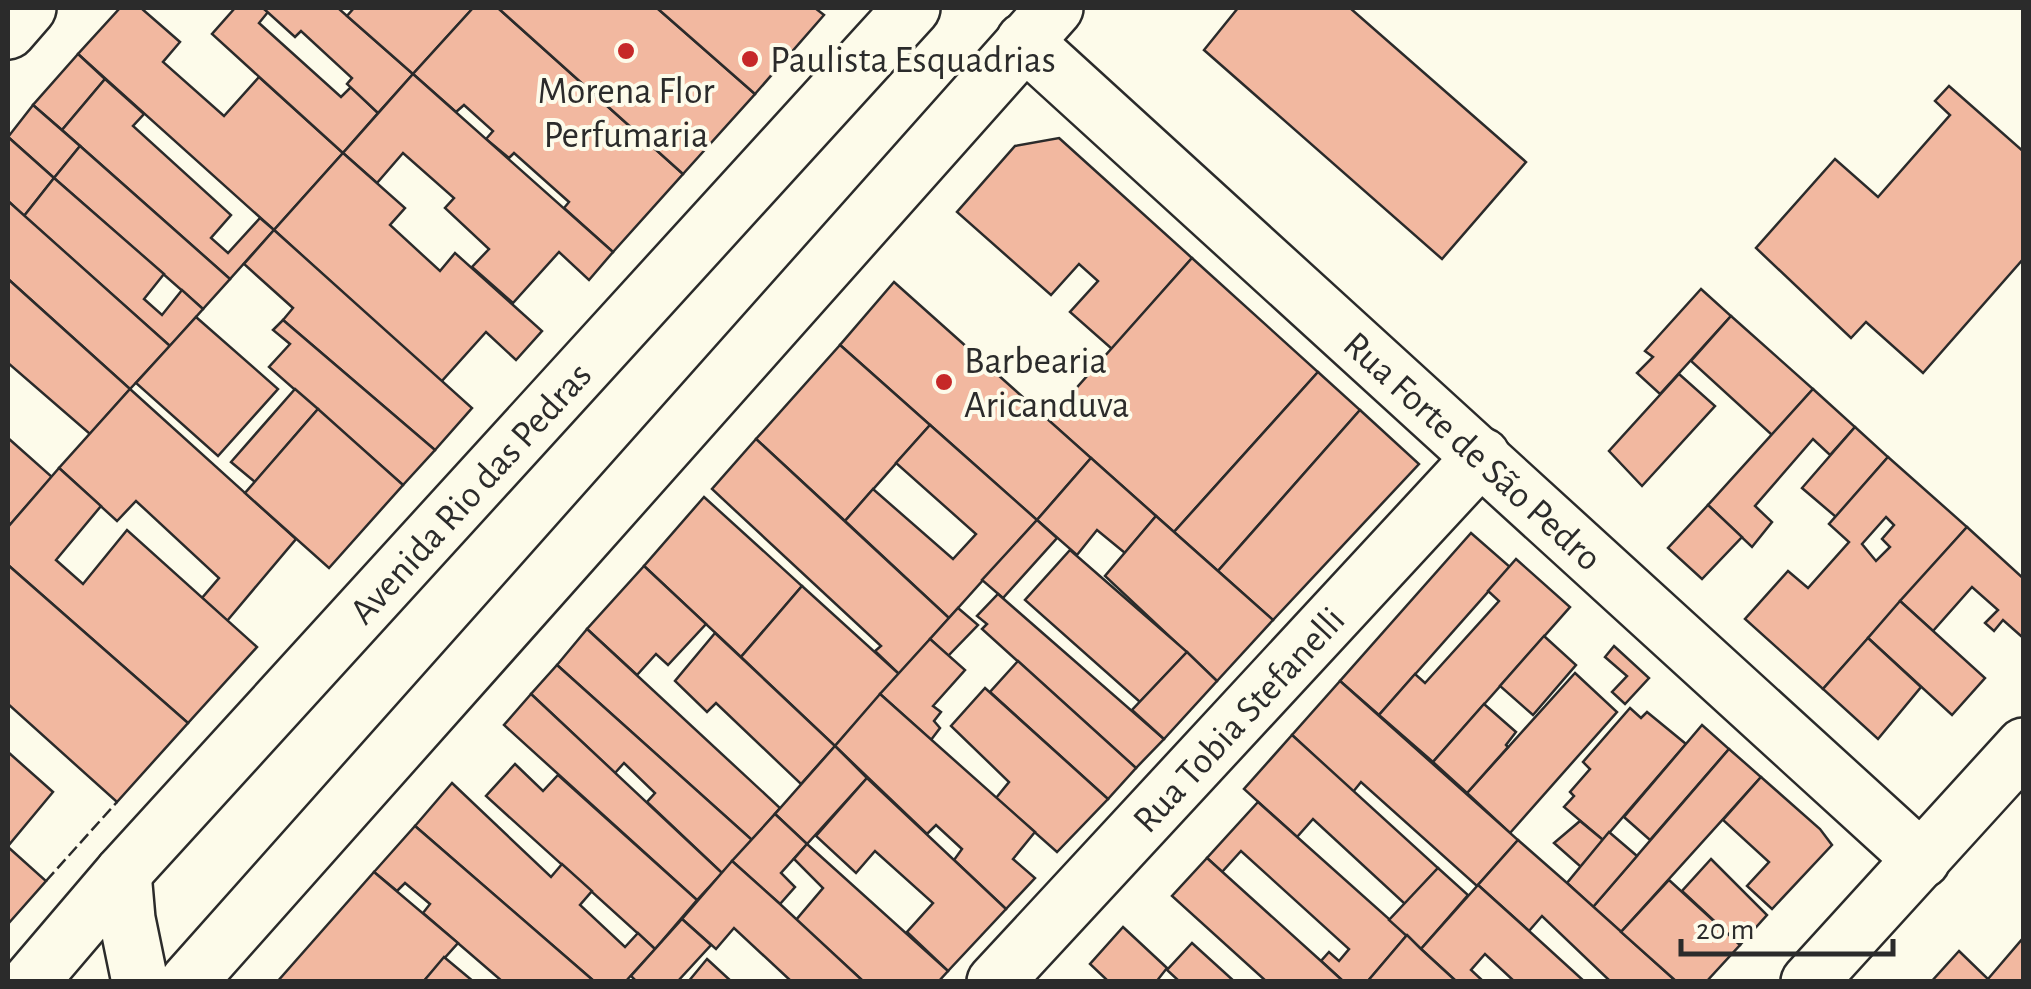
<svg xmlns="http://www.w3.org/2000/svg" width="2031" height="989" font-family="'Alegreya Sans',sans-serif">
	<style>
		.building { fill: #f2b8a0; stroke: #2b2b2b; stroke-width: 2.5; fill-rule: evenodd }
		.lines { fill: none; stroke-linecap: round; stroke-linejoin: round }
		.minor-casing { stroke: #2b2b2b; stroke-width: 60 }
		.secondary-casing { stroke: #2b2b2b; stroke-width: 60 }
		.minor { stroke: #fdfbea; stroke-width: 55 }
		.secondary { stroke: #fdfbea; stroke-width: 55 }
		.fence { stroke: #2b2b2b; stroke-width: 2.5; stroke-dasharray: 12 5; stroke-linecap: butt }
		.poi-dot { fill: #c62828; stroke: #fdfbea; stroke-width: 4 }
		.labels { text-anchor: middle; stroke-width: 8; stroke-linejoin: round; paint-order: stroke }
		.poi-label { font-size: 38px; fill: #2b2b2b; stroke: #fdfbea; text-anchor: start }
		.street-label { font-size: 38px; fill: #2b2b2b; stroke: #fdfbea }
	</style>
	<rect width="100%" height="100%" fill="#fdfbea"/>
	<g class="building">
		<polygon points="120,8 141,8 180,42 163,62 224,116 259,77 343,153 274,230 78,54"/>
		<polygon points="235,8 263,8 268,12 259,23 341,97 351,87 378,113 343,153 212,34"/>
		<polygon points="263,8 338,8 413,74 378,113 347,84 352,78 301,31 295,37"/>
		<polygon points="354,8 473,8 413,74 347,16"/>
		<polygon points="473,8 498,8 683,174 613,252 564,208 569,202 514,153 509,158 486,139 493,131 464,105 456,112 413,74"/>
		<polygon points="498,8 657,8 755,94 683,174"/>
		<polygon points="657,8 815,8 824,15 755,94"/>
		<polygon points="1238,8 1350,8 1526,162 1442,259 1204,50"/>
		<polygon points="78,54 105,79 62,130 33,105"/>
		<polygon points="413,74 613,252 589,280 559,252 513,303 472,267 489,249 445,208 454,198 403,153 377,183 343,153"/>
		<polygon points="105,79 144,114 133,126 231,215 211,238 228,253 260,218 274,230 230,279 62,130"/>
		<polygon points="1949,86 2024,152 2024,258 1923,373 1866,322 1851,338 1756,248 1835,159 1878,197 1950,115 1935,101"/>
		<polygon points="33,105 80,146 54,178 8,137"/>
		<polygon points="8,137 54,178 24,216 8,201"/>
		<polygon points="1059,138 1192,258 1112,349 1070,312 1098,281 1079,264 1051,295 957,212 1015,146"/>
		<polygon points="80,146 230,279 203,309 54,178"/>
		<polygon points="343,153 405,208 390,225 440,271 455,253 542,331 516,360 486,332 441,382 274,230"/>
		<polygon points="54,178 164,274 144,299 162,315 182,290 203,309 170,346 24,216"/>
		<polygon points="8,201 170,346 130,389 8,279"/>
		<polygon points="274,230 472,408 435,450 283,320 293,308 244,264"/>
		<polygon points="1192,258 1318,372 1174,532 1048,420"/>
		<polygon points="8,279 130,389 90,434 8,363"/>
		<polygon points="894,282 1091,458 1037,520 840,345"/>
		<polygon points="1701,289 1731,316 1660,394 1637,373 1653,357 1645,351"/>
		<polygon points="1731,316 1813,389 1772,435 1691,361"/>
		<polygon points="196,317 278,389 218,456 136,383"/>
		<polygon points="283,320 435,450 403,485 269,367 290,344 273,330"/>
		<polygon points="840,345 930,425 845,521 756,439"/>
		<polygon points="1318,372 1360,410 1218,571 1174,532"/>
		<polygon points="1679,374 1715,406 1642,486 1609,451"/>
		<polygon points="130,389 296,539 227,621 202,598 219,578 136,501 117,521 59,468"/>
		<polygon points="295,389 318,409 255,482 231,462"/>
		<polygon points="1813,389 1855,427 1830,455 1813,439 1755,506 1772,522 1752,547 1708,505"/>
		<polygon points="318,409 403,485 329,568 245,493"/>
		<polygon points="1360,410 1419,464 1273,620 1218,571"/>
		<polygon points="930,425 1037,520 949,618 845,521 873,489 953,559 976,534 896,463"/>
		<polygon points="1855,427 1888,457 1836,517 1802,488"/>
		<polygon points="8,438 52,477 8,527"/>
		<polygon points="756,439 949,618 899,674 875,651 881,646 712,489"/>
		<path d="M1888,457L1967,527L1823,689L1745,619L1788,571L1808,588L1849,542L1829,524ZM1886,517L1894,525L1882,539L1890,547L1876,561L1862,544Z"/>
		<polygon points="1091,458 1156,516 1125,553 1097,530 1077,555 1037,520"/>
		<polygon points="59,468 101,506 56,560 83,584 127,530 257,647 188,723 8,565 8,527"/>
		<polygon points="704,497 802,586 741,657 644,566"/>
		<polygon points="1708,505 1742,537 1702,579 1668,548"/>
		<polygon points="1156,516 1273,620 1217,681 1105,576"/>
		<polygon points="1037,520 1057,538 1003,598 982,580"/>
		<polygon points="1967,527 2024,579 2024,633 2021,636 2003,620 1994,631 1985,623 1998,610 1972,587 1933,631 1900,601"/>
		<polygon points="1471,533 1510,567 1379,715 1340,681"/>
		<polygon points="1070,550 1187,652 1140,702 1025,600"/>
		<polygon points="1516,559 1570,607 1433,762 1379,715 1415,674 1425,683 1499,601 1488,591"/>
		<polygon points="8,565 188,723 117,802 8,704"/>
		<polygon points="644,566 706,624 668,665 656,654 637,675 587,629"/>
		<polygon points="802,586 899,674 835,746 741,657"/>
		<polygon points="998,594 1164,739 1136,768 982,629 987,624 977,616"/>
		<polygon points="1900,601 1985,678 1952,715 1868,638"/>
		<polygon points="958,608 978,625 948,656 930,639"/>
		<polygon points="587,629 780,808 752,840 557,665"/>
		<polygon points="715,633 835,746 801,784 716,703 707,712 675,681"/>
		<polygon points="1544,636 1576,665 1533,715 1500,686"/>
		<polygon points="1868,638 1921,687 1878,739 1823,689"/>
		<polygon points="930,639 965,670 933,706 941,712 934,721 940,728 931,740 880,694"/>
		<polygon points="1614,646 1649,678 1625,704 1612,692 1627,676 1605,657"/>
		<polygon points="1187,652 1217,681 1164,739 1132,710"/>
		<polygon points="1018,661 1136,768 1108,799 990,692"/>
		<polygon points="557,665 752,840 722,873 647,802 655,793 624,763 615,773 531,694"/>
		<polygon points="1575,673 1617,712 1510,833 1467,793"/>
		<polygon points="1340,681 1518,840 1477,886 1361,782 1353,792 1292,735"/>
		<polygon points="985,688 1108,799 1057,852 996,798 1009,782 951,726"/>
		<polygon points="531,694 722,873 697,900 504,725"/>
		<polygon points="880,694 1035,832 1013,859 1035,878 1006,909 954,860 962,849 936,825 927,834 835,746"/>
		<polygon points="1484,704 1516,732 1506,745 1508,747 1467,793 1433,762"/>
		<polygon points="1630,708 1641,718 1647,712 1686,744 1603,840 1564,807 1574,796 1570,792 1590,769 1583,762"/>
		<polygon points="1702,725 1729,749 1650,840 1624,817"/>
		<polygon points="1292,735 1438,868 1405,904 1313,819 1297,837 1244,789"/>
		<polygon points="835,746 867,778 807,844 775,814"/>
		<polygon points="1729,749 1761,777 1621,932 1593,907"/>
		<polygon points="8,752 53,792 8,846"/>
		<polygon points="515,764 543,791 558,775 697,900 655,949 486,796"/>
		<polygon points="1761,777 1820,829 1832,845 1772,909 1747,886 1769,862 1723,820"/>
		<polygon points="867,778 1006,909 948,971 907,932 933,903 875,851 856,873 816,836"/>
		<polygon points="452,783 551,877 562,864 592,891 580,905 625,947 638,933 655,949 625,982 595,982 415,826"/>
		<polygon points="1258,802 1407,935 1367,982 1344,982 1321,961 1329,952 1339,961 1349,949 1241,851 1222,872 1207,858"/>
		<polygon points="775,814 807,844 781,873 795,887 780,904 732,861"/>
		<polygon points="1580,821 1603,840 1581,867 1554,843"/>
		<polygon points="415,826 595,982 503,982 423,913 430,904 405,883 397,891 374,872"/>
		<polygon points="1609,832 1637,856 1593,907 1567,883"/>
		<polygon points="1518,840 1567,883 1677,982 1611,982 1542,916 1529,931 1478,885"/>
		<polygon points="807,844 948,971 938,982 864,982 796,920 823,888 794,859"/>
		<polygon points="8,847 46,881 8,924"/>
		<polygon points="1207,858 1321,961 1344,982 1267,982 1172,896"/>
		<polygon points="1711,859 1767,915 1740,945 1682,891"/>
		<polygon points="732,861 780,904 864,982 792,982 734,928 716,949 682,919"/>
		<polygon points="1438,868 1468,895 1421,949 1389,920"/>
		<polygon points="374,872 458,943 423,982 277,982"/>
		<polygon points="1669,880 1740,945 1706,982 1677,982 1621,932"/>
		<polygon points="1478,885 1529,931 1585,982 1515,982 1485,954 1471,970 1484,982 1457,982 1421,949"/>
		<polygon points="682,919 711,945 677,982 637,982 631,976"/>
		<polygon points="1123,927 1167,968 1156,982 1109,982 1090,964"/>
		<polygon points="1407,935 1421,949 1457,982 1367,982"/>
		<polygon points="2024,937 2024,982 1990,982 1988,979"/>
		<polygon points="1192,943 1235,982 1180,982 1167,970"/>
		<polygon points="1959,951 1988,979 1990,982 1931,982"/>
		<polygon points="444,957 474,982 423,982"/>
		<polygon points="707,959 732,982 688,982"/>
	</g>
	<g class="lines">
		<defs>
			<g id="minor">
				<polyline points="8,31 28,8"/>
				<path id="s1" d="M1024,41L1922,860"/>
				<path id="s2" d="M995,982L1482,456"/>
				<polyline points="1809,982 2024,746"/>
			</g>
			<g id="secondary">
				<polyline points="123,873 127,919 140,982"/>
				<path id="s3" d="M30,982L123,873L912,8"/>
				<polyline points="188,982 1055,8"/>
			</g>
		</defs>
		<use href="#minor" class="minor-casing"/>
		<use href="#secondary" class="secondary-casing"/>
		<use href="#minor" class="minor"/>
		<use href="#secondary" class="secondary"/>
		<polyline class="fence" points="46,881 117,802"/>
	</g>
	<g class="poi-dot">
		<circle cx="626" cy="51" r="10"/>
		<circle cx="750" cy="59" r="10"/>
		<circle cx="944" cy="382" r="10"/>
	</g>
	<g class="labels">
		<g class="poi-label">
			<text x="770" y="72">Paulista Esquadrias</text>
			<text x="626" y="103" text-anchor="middle">Morena Flor<tspan x="626" dy="44">Perfumaria</tspan></text>
			<text x="964" y="373">Barbearia<tspan x="964" dy="44">Aricanduva</tspan></text>
		</g>
		<g class="street-label">
			<text dy="13" stroke="none"><textPath href="#s1" startOffset="608">Rua Forte de São Pedro</textPath></text>
			<text dy="13" stroke="none"><textPath href="#s3" startOffset="658">Avenida Rio das Pedras</textPath></text>
			<text dy="13" stroke="none"><textPath href="#s2" startOffset="358">Rua Tobia Stefanelli</textPath></text>
		</g>
	</g>
	<rect width="2031" height="989" fill="none" stroke="#2b2b2b" stroke-width="20"/>
	<path d="M1681 939v15h212v-15" fill="none" stroke="#2b2b2b" stroke-width="5"/>
	<text x="1696" y="939" font-size="30" fill="#2b2b2b" stroke="#fdfbea" stroke-width="8" paint-order="stroke">20 m</text>
</svg>
